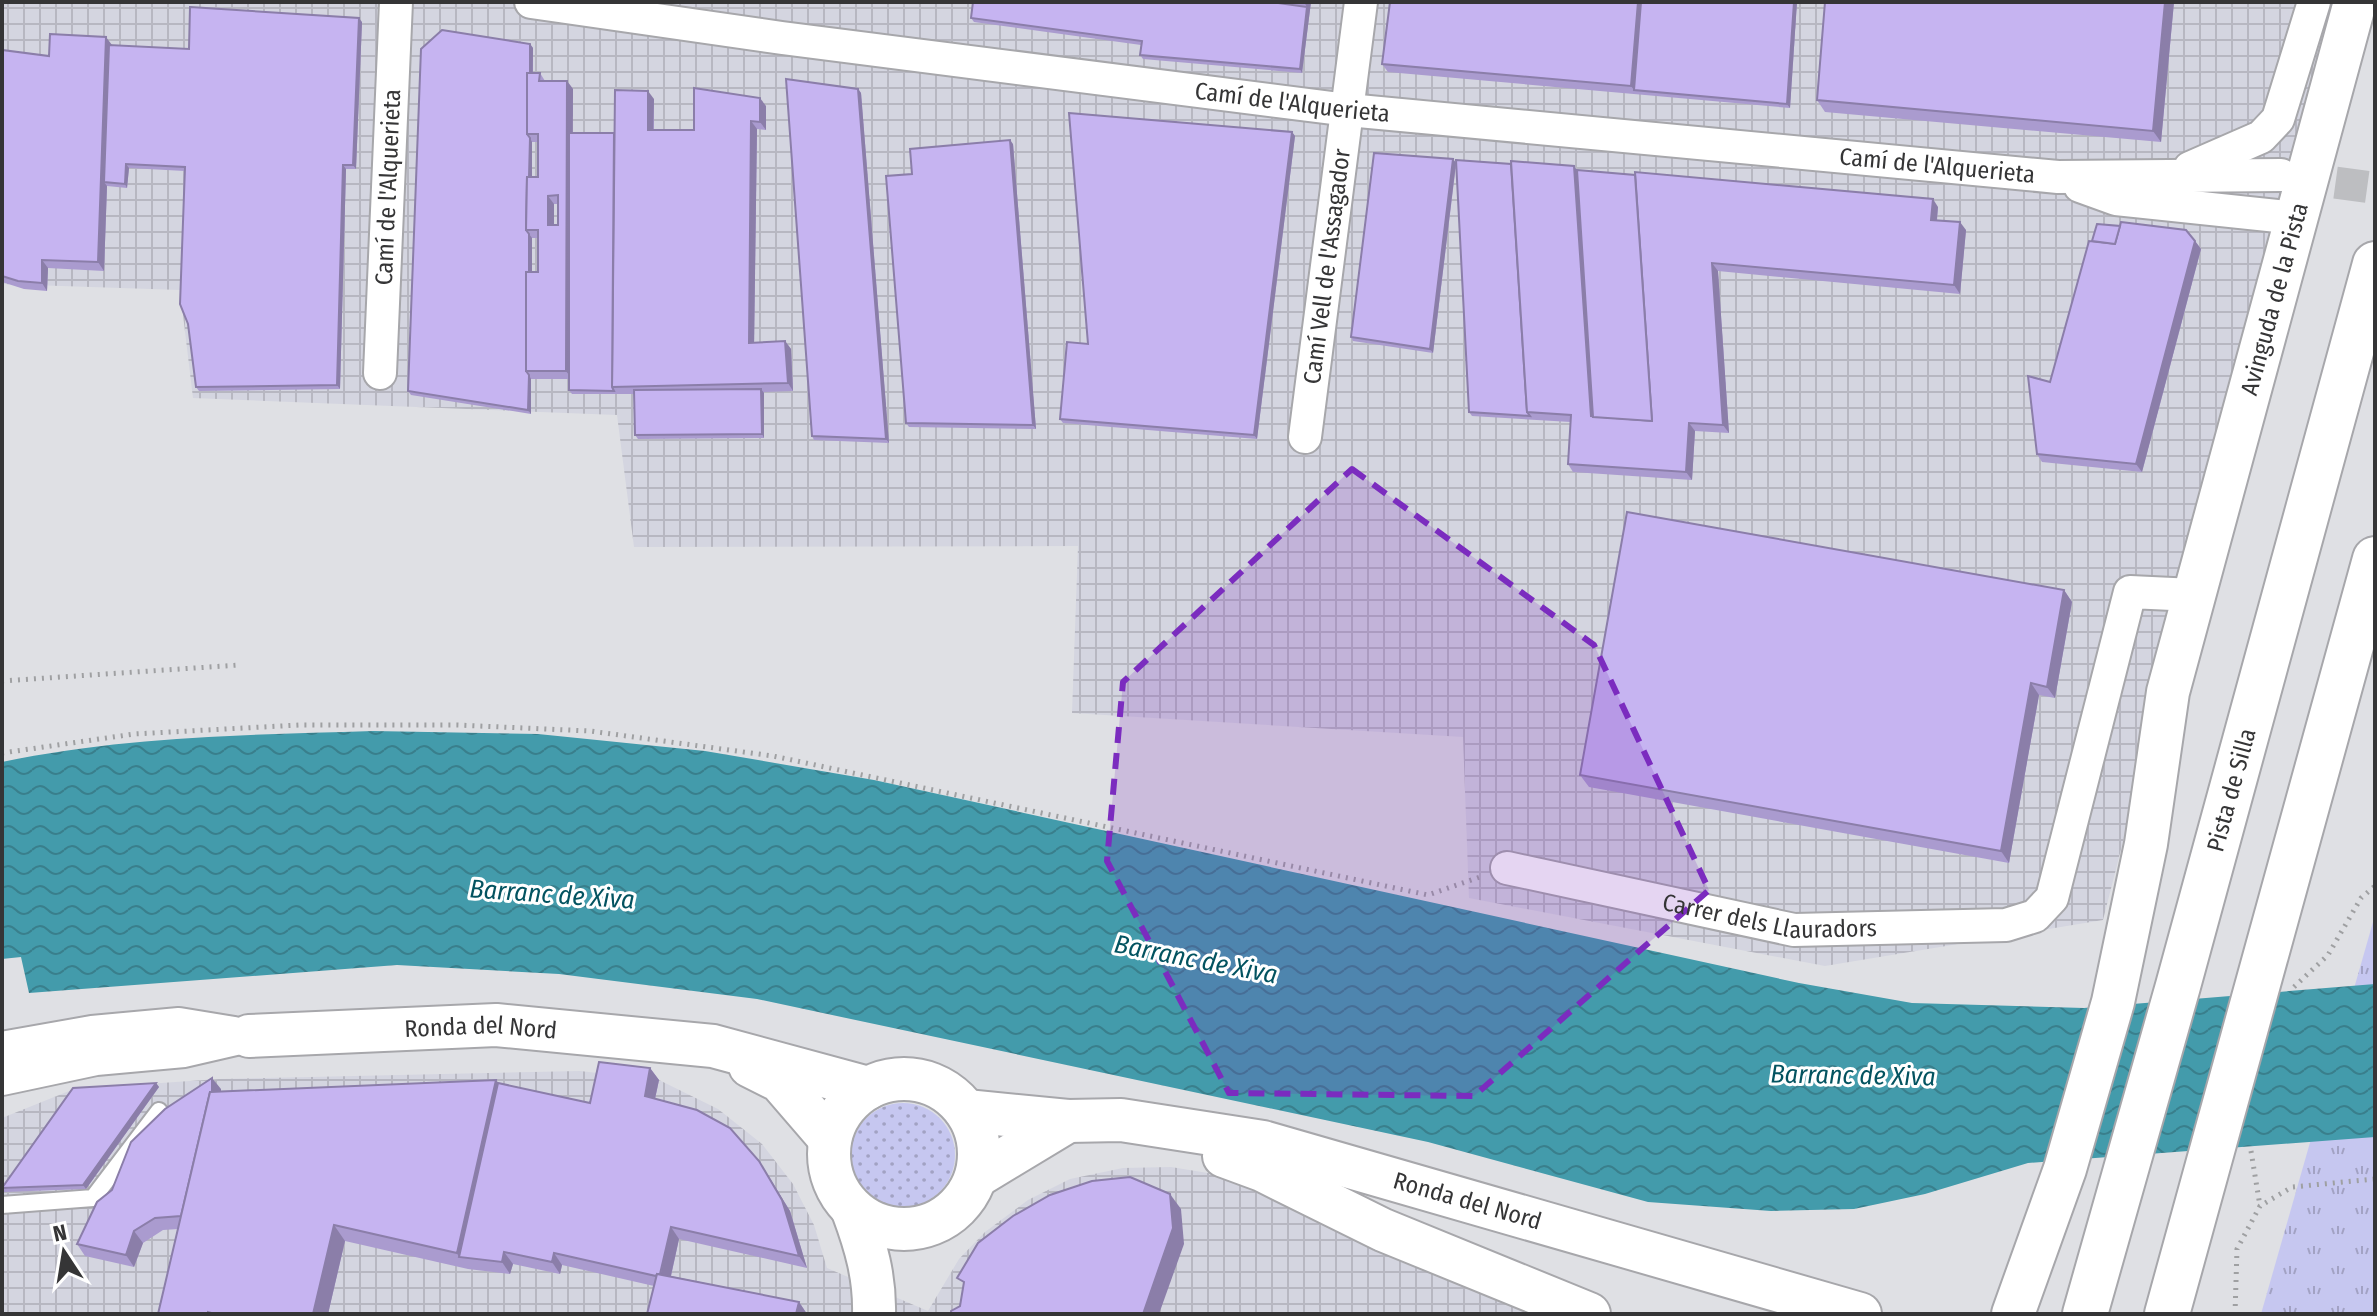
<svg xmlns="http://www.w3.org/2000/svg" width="2377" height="1316" font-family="'Fira Sans Condensed',sans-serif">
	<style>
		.industrial { fill: url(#industrial-grid) }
		.grass { fill: url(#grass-dots) }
		.park { fill: url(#park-tufts) }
		.water { fill: url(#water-waves) }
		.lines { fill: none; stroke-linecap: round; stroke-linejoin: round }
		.minor-tunnel { stroke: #bdbec1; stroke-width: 32; stroke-dasharray: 32 16; stroke-linecap: butt }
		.service-casing { stroke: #a7a7ab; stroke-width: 20 }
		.minor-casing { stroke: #a7a7ab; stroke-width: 36 }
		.tertiary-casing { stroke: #a7a7ab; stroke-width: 46 }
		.motorway-casing { stroke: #a7a7ab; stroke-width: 48 }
		.path { stroke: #9fa0a2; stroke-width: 5; stroke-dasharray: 2 6; stroke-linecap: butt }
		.service { stroke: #fff; stroke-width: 16 }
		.minor { stroke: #fff; stroke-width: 32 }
		.tertiary { stroke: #fff; stroke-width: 42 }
		.motorway { stroke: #fff; stroke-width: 44 }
		.wall { fill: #aa9bcf; fill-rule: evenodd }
		.shaded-wall { fill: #8b7ea9 }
		.building { fill: #c6b4f1; stroke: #8b7ea9; stroke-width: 2; fill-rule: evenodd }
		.marked { fill: #7b2cbf; fill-opacity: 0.2; stroke: #7b2cbf; stroke-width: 6; stroke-dasharray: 16 10; stroke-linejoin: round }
		.labels { text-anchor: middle; stroke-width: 6; stroke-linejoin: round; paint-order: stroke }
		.street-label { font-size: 24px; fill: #353536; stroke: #fff }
		.water-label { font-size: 26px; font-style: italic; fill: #035360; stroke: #fff }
	</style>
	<defs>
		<pattern id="industrial-grid" width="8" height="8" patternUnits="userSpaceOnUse" patternTransform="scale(2)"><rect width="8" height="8" fill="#d4d5e0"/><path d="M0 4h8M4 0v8" fill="none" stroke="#b7b7c1"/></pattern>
		<pattern id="grass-dots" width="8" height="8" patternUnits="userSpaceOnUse" patternTransform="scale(2)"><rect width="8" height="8" fill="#c6c7f0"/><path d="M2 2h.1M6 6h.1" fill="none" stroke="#a2a2c3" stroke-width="1.8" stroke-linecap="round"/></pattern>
		<pattern id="park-tufts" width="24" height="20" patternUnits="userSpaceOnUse" patternTransform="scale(2)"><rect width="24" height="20" fill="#c6c7f0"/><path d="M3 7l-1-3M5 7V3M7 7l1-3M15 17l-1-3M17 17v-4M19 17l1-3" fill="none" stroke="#a2a2c3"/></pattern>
		<pattern id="water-waves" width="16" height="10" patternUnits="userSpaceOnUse" patternTransform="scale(2)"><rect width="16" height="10" fill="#439bab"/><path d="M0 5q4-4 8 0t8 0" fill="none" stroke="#397f8c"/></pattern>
	</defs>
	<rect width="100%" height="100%" fill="#dfe0e4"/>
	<g class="industrial">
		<polygon points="2,2 2337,2 2103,920 1825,966 1469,898 1463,737 1072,713 1078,546 634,547 617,415 193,398 180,290 2,284"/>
		<polygon points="580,1071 659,1080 718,1109 762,1144 793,1184 814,1225 827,1268 928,1311 959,1259 985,1232 1028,1200 1070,1179 1123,1168 1171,1167 1251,1180 1546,1314 2,1314 2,1118 74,1089 219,1079"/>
	</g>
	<circle class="grass" cx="903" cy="1155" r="52"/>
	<polygon class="park" points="2375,915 2375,1314 2261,1314"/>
	<path class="water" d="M373,731L538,734L705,751L874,780L1799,983L1912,1003L2084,1008L2375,984V1137L2028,1163L1925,1194L1854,1209L1771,1211L1648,1202L1428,1142L757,999L559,974L397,965L29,993L21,957L2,959V762C127,736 246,735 373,731Z"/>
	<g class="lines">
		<polyline class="minor-tunnel" points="2288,176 2375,188"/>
		<defs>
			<polyline id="service" points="2,1205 93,1198 159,1111"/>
			<g id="minor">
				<path id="s1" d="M531,2L782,38L1348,110L2058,177L2281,175"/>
				<polyline points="2190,168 2261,137 2278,119 2314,2"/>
				<polyline points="2080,186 2116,199 2297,218"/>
				<path id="s2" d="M380,373L396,2"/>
				<path id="s3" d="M1305,437L1361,2"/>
				<path id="s4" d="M1507,868L1794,930L2006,925L2035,916L2052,898L2130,592L2194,595"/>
				<polyline points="2,1048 92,1032 179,1024 234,1033"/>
				<polyline points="2,1079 96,1059 184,1051 249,1036"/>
			</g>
			<g id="tertiary">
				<path id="s5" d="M249,1036L496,1025L713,1046L868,1088"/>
				<polyline points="750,1066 780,1081 830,1139"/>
				<circle cx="904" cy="1154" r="75"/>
				<path id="s6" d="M966,1111L1068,1121L1121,1120L1263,1142L1860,1314"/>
				<polyline points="1224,1156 1262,1170 1383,1230 1589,1314"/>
				<polyline points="977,1176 1068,1121"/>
				<path d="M853,1211C866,1246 875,1277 874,1314"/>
				<path id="s7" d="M2013,1314L2065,1169L2113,1002L2146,844L2168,692L2355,2"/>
			</g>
			<g id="motorway">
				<path id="s8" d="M2085,1314L2178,986L2375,264"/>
				<polyline points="2167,1314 2375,559"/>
			</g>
		</defs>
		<use href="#service" class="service-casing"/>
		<use href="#minor" class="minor-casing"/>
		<use href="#tertiary" class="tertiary-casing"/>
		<use href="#motorway" class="motorway-casing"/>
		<g class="path">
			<polyline points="2,681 239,665"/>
			<polyline points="2,753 134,734 299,725 457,725 590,731 773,756 1428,895 1480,877"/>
			<polyline points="2294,987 2328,955 2361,898 2375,886"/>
			<polyline points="2251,1151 2260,1206"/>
			<polyline points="2235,1314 2237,1249 2260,1206 2292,1187 2375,1179"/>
		</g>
		<use href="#service" class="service"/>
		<use href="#minor" class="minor"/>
		<use href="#tertiary" class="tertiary"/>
		<use href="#motorway" class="motorway"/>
	</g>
	<g class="wall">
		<polygon points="973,2 1311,2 1302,73 1143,59 1140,55 1141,45 974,22 971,18"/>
		<polygon points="1797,2 1790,108 1388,72 1382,64"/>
		<polygon points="1825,2 2174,2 2161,142 1825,112 1817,100"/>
		<polygon points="362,22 356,169 346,169 340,389 199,391 196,387 185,171 129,168 127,188 107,186 104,271 48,268 47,291 24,289 2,282 2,50 49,56 112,45 189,49"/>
		<path d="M530,44L533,48V73H540L545,81H567L573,89L572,133H614L654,99V130H694L766,106V130L757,129L754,343L785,341L791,349L793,391L764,392V438L638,439L635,435V394H572L569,390V379H531V414L411,395L408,391ZM532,142H538V177H532ZM554,204H558V225H554ZM532,238H538V272H532Z"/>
		<polygon points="858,89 861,93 889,443 814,440 812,436"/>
		<polygon points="1292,132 1295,136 1257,439 1063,423 1060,419 1088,344"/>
		<polygon points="1013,144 1036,429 909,427 906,423 912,174"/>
		<polygon points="1453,159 1456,163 1574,166 1577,170 1938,207 1937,221 1966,230 1960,294 1718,271 1729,433 1695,431 1692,480 1573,472 1568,464 1571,422 1472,416 1469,412 1456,165 1433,353 1353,341 1351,337"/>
		<polygon points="2195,241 2201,249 2142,472 2042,462 2037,454"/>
		<polygon points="2064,590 2072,602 2055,698 2039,695 2009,863 1589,787 1580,775"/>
		<polygon points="650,1068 659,1080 655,1099 759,1161 790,1211 807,1268 679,1239 671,1276 799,1302 807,1314 647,1314 654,1286 562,1265 560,1274 513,1264 510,1274 468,1269 345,1241 328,1314 158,1314 178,1229 163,1230 143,1243 134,1267 85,1256 77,1244 221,1089 221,1092 496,1080 498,1083 590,1103"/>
		<polygon points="156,1083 159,1087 86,1189 4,1192 2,1187"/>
	</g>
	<g class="shaded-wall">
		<polygon points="1304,2 1311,2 1302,73 1300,69 1307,7"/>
		<polygon points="1638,2 1644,2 1634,90 1631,86"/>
		<polygon points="1794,2 1797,2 1790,108 1787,104"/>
		<polygon points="2165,2 2174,2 2161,142 2153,131"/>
		<polygon points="359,18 362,22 356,169 353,165"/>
		<polygon points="106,37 112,45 107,183 104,182 107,186 104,271 98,262"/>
		<polygon points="530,44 533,48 532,134 530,134"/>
		<polygon points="567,81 573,89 572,379 566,371"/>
		<polygon points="858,89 861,93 889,443 886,439"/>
		<polygon points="648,91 654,99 653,138 648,130"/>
		<polygon points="760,98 766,106 766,130 760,122"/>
		<polygon points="751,121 757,129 754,351 749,343"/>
		<polygon points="1292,132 1295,136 1257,439 1254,435"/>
		<polygon points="530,138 532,142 532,230 529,230"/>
		<polygon points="1010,140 1013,144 1036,429 1033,425"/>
		<polygon points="1453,159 1456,163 1433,353 1430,349"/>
		<polygon points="126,164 129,168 127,188 125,184"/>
		<polygon points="343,165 346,169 340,389 337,385"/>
		<polygon points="1574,166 1579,174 1596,421 1591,416"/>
		<polygon points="548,196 554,204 554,233 548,225"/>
		<polygon points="1933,199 1938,207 1936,228 1931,220"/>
		<polygon points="1960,222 1966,230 1960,294 1954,285"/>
		<polygon points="529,234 532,238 532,371 529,371"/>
		<polygon points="2195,241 2201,249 2142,472 2136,464"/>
		<polygon points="42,260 48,268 47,291 42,283"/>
		<polygon points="1712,263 1718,271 1729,433 1723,425"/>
		<polygon points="785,341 791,349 793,391 788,383"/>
		<polygon points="529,375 531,379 531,414 528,410"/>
		<polygon points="761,389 764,393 764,438 762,434"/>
		<polygon points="1689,423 1695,431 1692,480 1686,472"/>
		<polygon points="2064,590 2072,602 2055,698 2047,687"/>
		<polygon points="2031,683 2039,695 2009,863 2001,851"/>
		<polygon points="650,1068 659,1080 653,1108 645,1096"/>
		<polygon points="212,1078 221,1089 221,1108 193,1228"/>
		<polygon points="496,1080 507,1095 459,1257 457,1253"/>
		<polygon points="156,1083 159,1087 86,1189 83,1185"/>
		<polygon points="759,1161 790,1211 807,1268 799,1256"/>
		<polygon points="1170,1194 1181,1209 1184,1244 1159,1314 1143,1314"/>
		<polygon points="334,1225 345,1241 328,1314 313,1314"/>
		<polygon points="671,1227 679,1239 668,1289 660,1277"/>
		<polygon points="134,1231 143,1243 134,1267 126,1255"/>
		<polygon points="504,1252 513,1264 510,1274 502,1262"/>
		<polygon points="554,1253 562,1265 560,1274 552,1262"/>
		<polygon points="799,1302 807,1314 796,1314"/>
	</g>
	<g class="building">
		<polygon points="973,2 1271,2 1307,7 1300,69 1140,55 1142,41 971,18"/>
		<polygon points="1390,2 1638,2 1631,86 1382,64"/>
		<polygon points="1641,2 1794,2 1787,104 1634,90"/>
		<polygon points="1825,2 2165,2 2153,131 1817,100"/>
		<polygon points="190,7 359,18 353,165 343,165 337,385 196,387 188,324 180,304 185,167 126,164 125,184 104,182 109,45 189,49"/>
		<polygon points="442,30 530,44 530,73 527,73 527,134 530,138 529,177 527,177 526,230 529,234 529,272 526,272 526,371 529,375 528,410 408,391 421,49"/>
		<polygon points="50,34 106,37 98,262 42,260 42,283 18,281 2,276 2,50 49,56"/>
		<path d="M527,73H540L539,81H567L566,371H526V272H538V230H526L527,177H538V134H527ZM558,195V225H548V196Z"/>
		<polygon points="786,79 858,89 886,439 812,436"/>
		<polygon points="694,88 760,98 760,122 751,121 749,343 785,341 788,383 612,387 615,90 648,91 648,130 694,130"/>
		<polygon points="1069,113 1292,132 1254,435 1060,419 1067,342 1088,344"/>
		<polygon points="569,133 614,133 612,387 614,391 569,390"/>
		<polygon points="1010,140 1033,425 906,423 886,176 912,174 910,149"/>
		<polygon points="1374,153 1453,159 1430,349 1351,337"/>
		<polygon points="1456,160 1511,164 1527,412 1530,416 1469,412"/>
		<polygon points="1511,161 1574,166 1591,416 1652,421 1635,172 1933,199 1931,220 1960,222 1954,285 1712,263 1723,425 1689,423 1686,472 1568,464 1571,415 1527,412"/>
		<polygon points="1577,170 1635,175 1652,421 1593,417"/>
		<polygon points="2121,222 2186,230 2195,241 2136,464 2037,454 2028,376 2050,382 2089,241 2115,244"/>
		<polygon points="2097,224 2120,226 2115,244 2092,241"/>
		<polygon points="761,389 762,434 635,435 634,390"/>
		<polygon points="1627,512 2064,590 2047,687 2031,683 2001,851 1580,775"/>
		<polygon points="599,1062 650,1068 645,1096 697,1110 730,1128 759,1161 782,1200 799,1256 671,1227 660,1274 657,1274 656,1276 554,1253 552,1262 504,1252 502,1262 459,1257 498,1083 590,1103"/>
		<polygon points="212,1078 212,1092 210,1092 181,1216 155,1218 134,1231 126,1255 77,1244 97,1202 112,1190 131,1142 165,1109"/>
		<polygon points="496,1080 457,1253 334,1225 313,1314 215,1314 208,1312 208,1314 158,1314 210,1092"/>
		<polygon points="156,1083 83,1185 2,1188 73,1088"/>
		<polygon points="1130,1177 1170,1194 1173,1228 1143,1314 951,1314 951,1311 960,1306 964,1282 957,1278 978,1243 1013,1216 1050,1195 1092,1181"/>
		<polygon points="657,1274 799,1302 796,1314 647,1314"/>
	</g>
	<path class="marked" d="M1352,469L1594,645L1709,890L1474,1096L1229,1093L1107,861L1123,682Z"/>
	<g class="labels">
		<g class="street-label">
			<text dy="8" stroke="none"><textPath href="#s1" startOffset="768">Camí de l'Alquerieta</textPath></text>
			<text dy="8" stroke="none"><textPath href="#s1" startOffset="1416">Camí de l'Alquerieta</textPath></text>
			<text dy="8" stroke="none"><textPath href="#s2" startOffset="186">Camí de l'Alquerieta</textPath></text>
			<text dy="8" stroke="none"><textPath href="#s3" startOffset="172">Camí Vell de l'Assagador</textPath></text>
			<text dy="8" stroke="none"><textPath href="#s7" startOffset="1050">Avinguda de la Pista</textPath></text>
			<text dy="8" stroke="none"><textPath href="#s8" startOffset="544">Pista de Silla</textPath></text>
			<text dy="8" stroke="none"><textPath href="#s4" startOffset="268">Carrer dels Llauradors</textPath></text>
			<text dy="8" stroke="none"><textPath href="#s5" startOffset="232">Ronda del Nord</textPath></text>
			<text dy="8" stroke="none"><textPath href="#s6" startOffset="512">Ronda del Nord</textPath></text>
		</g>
		<g class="water-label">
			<text transform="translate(552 894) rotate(4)" y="9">Barranc de Xiva</text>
			<text transform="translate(1196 959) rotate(11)" y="9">Barranc de Xiva</text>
			<text transform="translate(1853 1075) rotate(1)" y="9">Barranc de Xiva</text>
		</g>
	</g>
	<rect width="2377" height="1316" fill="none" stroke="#353536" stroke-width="8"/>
	<g transform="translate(64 1252) rotate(348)" stroke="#ffffff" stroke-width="6" paint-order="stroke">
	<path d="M0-6L14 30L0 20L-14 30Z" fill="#353536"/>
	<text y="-12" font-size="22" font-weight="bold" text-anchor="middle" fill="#353536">N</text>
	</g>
</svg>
